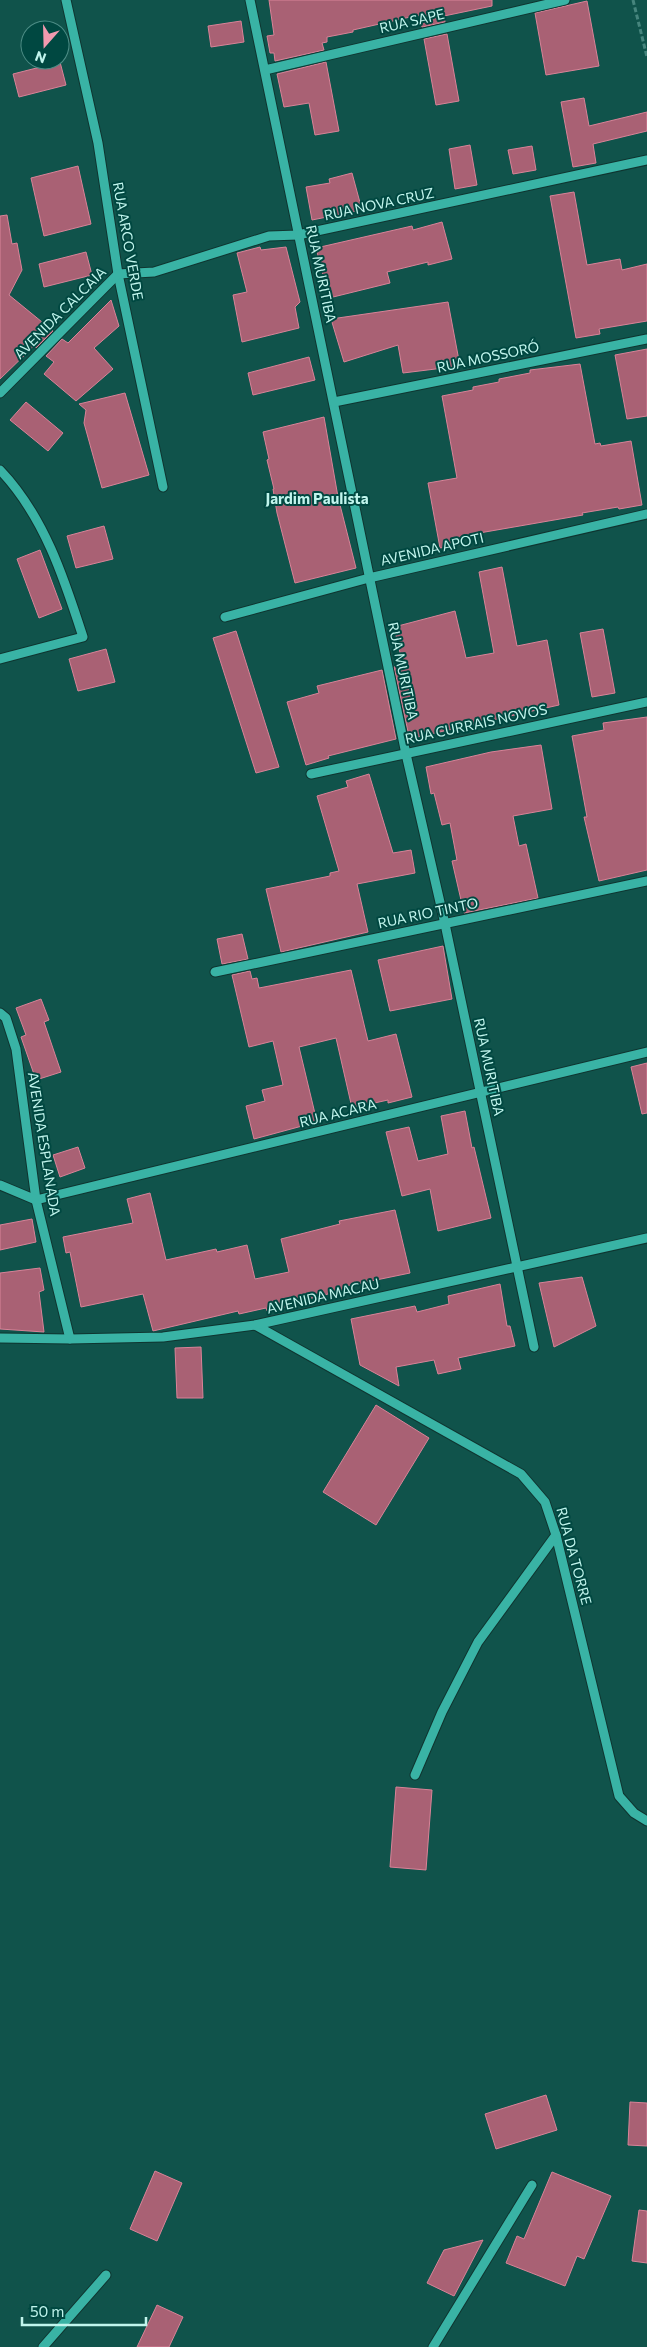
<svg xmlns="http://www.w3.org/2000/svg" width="647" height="2347" font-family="Commissioner,sans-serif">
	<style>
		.building { fill: #a96174; stroke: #d98398 }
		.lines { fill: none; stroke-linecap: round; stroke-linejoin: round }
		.minor-casing { stroke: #0f3530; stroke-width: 11 }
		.path { stroke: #46857d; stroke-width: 3; stroke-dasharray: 5 2.5; stroke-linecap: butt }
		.minor { stroke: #39b3a5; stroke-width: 9 }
		.labels { text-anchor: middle; stroke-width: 4; stroke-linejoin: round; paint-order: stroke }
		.street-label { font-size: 14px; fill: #c1f5ed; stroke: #004841 }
		.neighbourhood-label { font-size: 15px; font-weight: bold; fill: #c1f5ed; stroke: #004841 }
	</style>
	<rect width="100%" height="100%" fill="#10534b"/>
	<g class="building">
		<polygon points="269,0 492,0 492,6 444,16 445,22 422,27 419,15 353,30 353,32 327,37 327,42 322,43 324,50 275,61 274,53 270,53 267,36 274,35"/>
		<polygon points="587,1 599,66 546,75 535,13"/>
		<polygon points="241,21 244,42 211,47 208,26"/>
		<polygon points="447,34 459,101 436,105 424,39"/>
		<polygon points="60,62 66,85 19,97 13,74"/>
		<polygon points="326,62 339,131 315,135 309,103 284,107 277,74"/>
		<polygon points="584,98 589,126 647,112 647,131 593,144 596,163 573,167 561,102"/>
		<polygon points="470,145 477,185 455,189 449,149"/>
		<polygon points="532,146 536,170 513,174 508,150"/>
		<polygon points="78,166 91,224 44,236 31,178"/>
		<polygon points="352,173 362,210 312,220 306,187 330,183 329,179"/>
		<polygon points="574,192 587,265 620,259 622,270 647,264 647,321 599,329 600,334 576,338 550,196"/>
		<polygon points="7,215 12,244 17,243 22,270 9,295 53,331 36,348 34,346 0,379 0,216"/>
		<polygon points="442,222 452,259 428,265 428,262 387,272 390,283 329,298 316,248 412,226 413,230"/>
		<polygon points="260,247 261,250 286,247 300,302 295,307 299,328 242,342 233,295 247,292 237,253"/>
		<polygon points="86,252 92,275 44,287 39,264"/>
		<polygon points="111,300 119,326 94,348 113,369 76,401 44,374 54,362 46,356 62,339 68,343"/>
		<polygon points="448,302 460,366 403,373 398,345 344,362 331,319"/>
		<polygon points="647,349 647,416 627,419 615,355"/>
		<polygon points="309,357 315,380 253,395 248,373"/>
		<polygon points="580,364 595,444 600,443 601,446 631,441 642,505 619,509 618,507 582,513 583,515 462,536 463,544 440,548 428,483 457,478 442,396 473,390 473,387 499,382 499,379 530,373 530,370"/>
		<polygon points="125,393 149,475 102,488 84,423 86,410 79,404"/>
		<polygon points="26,402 63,433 48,451 10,420"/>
		<polygon points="324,417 338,497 356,568 295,583 277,513 273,489 274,489 267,460 269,459 263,432"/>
		<polygon points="104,526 113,559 76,568 67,536"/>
		<polygon points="40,550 62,609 39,618 17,559"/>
		<polygon points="502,567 517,646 547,640 559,705 413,738 413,735 409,736 394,667 402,665 402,661 394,627 455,611 466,658 494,653 479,572"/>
		<polygon points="603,629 615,693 592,697 580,633"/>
		<polygon points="236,631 279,767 256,773 213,638"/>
		<polygon points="106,649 115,682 78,691 69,659"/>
		<polygon points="382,670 396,739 328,756 329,758 306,765 287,702 319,693 317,686"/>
		<polygon points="647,717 647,870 599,881 584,817 587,817 572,736 604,730 603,723"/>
		<polygon points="541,745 552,809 513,816 519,846 526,844 538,898 464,913 452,861 457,860 450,823 442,825 434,793 431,794 426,767 491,752"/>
		<polygon points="369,774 393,853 411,850 415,873 357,884 368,932 281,952 266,889 330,876 330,873 339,871 317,796 348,787 346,781"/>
		<polygon points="242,934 248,959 222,964 217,939"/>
		<polygon points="443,946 452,999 390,1011 378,960"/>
		<polygon points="351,970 368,1041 396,1034 412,1097 388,1103 388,1100 352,1108 336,1038 299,1047 317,1122 254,1139 246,1106 265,1101 262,1090 283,1085 273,1041 249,1047 232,975 250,971 252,979 257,978 259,988"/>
		<polygon points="41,999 49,1020 44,1022 61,1072 36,1080 21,1037 26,1035 16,1008"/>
		<polygon points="647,1063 647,1113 642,1114 631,1067"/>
		<polygon points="465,1111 472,1148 474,1147 491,1218 438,1231 430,1189 402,1196 386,1132 409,1127 418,1161 448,1154 441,1116"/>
		<polygon points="78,1147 85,1168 60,1177 53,1155"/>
		<polygon points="150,1193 166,1260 216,1249 217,1252 247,1245 255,1279 289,1272 281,1239 340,1224 339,1221 395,1210 410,1273 347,1286 348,1289 288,1304 289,1306 267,1311 266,1308 239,1314 238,1311 153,1331 143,1294 81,1307 70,1252 66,1253 63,1237 133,1223 127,1199"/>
		<polygon points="32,1219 36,1242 0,1250 0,1225"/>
		<polygon points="40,1268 44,1290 39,1292 44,1332 0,1329 0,1273"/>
		<polygon points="582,1277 596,1326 554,1347 539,1283"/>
		<polygon points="500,1284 507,1326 510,1326 515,1346 458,1358 461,1369 438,1374 434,1360 396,1367 399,1386 360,1365 351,1319 415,1306 417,1312 449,1304 448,1296"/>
		<polygon points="201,1347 203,1398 177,1398 175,1348"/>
		<polygon points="376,1405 429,1438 376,1525 323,1492"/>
		<polygon points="396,1787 432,1790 426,1870 390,1867"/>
		<polygon points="546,2095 557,2130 496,2149 485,2114"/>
		<polygon points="630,2102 647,2103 647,2146 628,2145"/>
		<polygon points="155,2171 182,2183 157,2241 130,2229"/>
		<polygon points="552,2172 611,2196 584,2259 577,2256 565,2286 506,2263 517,2236 524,2239"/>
		<polygon points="639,2210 647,2211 647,2263 632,2261"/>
		<polygon points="483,2240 454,2296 427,2283 444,2250"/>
		<polygon points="157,2305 183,2317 169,2347 137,2347"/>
	</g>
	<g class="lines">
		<defs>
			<g id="minor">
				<polyline points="66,0 98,143 118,274 163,487"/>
				<polyline points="250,0 406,754 445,924 534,1347"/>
				<polyline points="265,70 565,0"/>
				<polyline points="118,274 154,272 269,236 298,235 647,160"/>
				<polyline points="0,393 118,274"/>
				<polyline points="334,402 647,339"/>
				<path d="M0,470C44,516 64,578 83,637L0,659"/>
				<polyline points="225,617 369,578 647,514"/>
				<polyline points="311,774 647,702"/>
				<polyline points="215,972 647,881"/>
				<polyline points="0,1013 6,1018 16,1049 36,1200 70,1339"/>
				<polyline points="0,1185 36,1200 647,1052"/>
				<polyline points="255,1325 521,1474 545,1502 556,1535 619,1796 634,1813 647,1821"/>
				<polyline points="0,1338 70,1339 163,1337 255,1325 647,1238"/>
				<polyline points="415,1775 442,1712 478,1642 556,1535"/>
				<polyline points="43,2347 106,2275"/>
				<polyline points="433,2347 532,2185"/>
			</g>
		</defs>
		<use href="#minor" class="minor-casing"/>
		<polyline class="path" points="633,0 647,57"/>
		<use href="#minor" class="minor"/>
	</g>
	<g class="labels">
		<g class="street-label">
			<text transform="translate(412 21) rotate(-13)" y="5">RUA SAPE</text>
			<text transform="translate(379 204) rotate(-12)" y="5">RUA NOVA CRUZ</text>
			<text transform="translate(128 241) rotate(80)" y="5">RUA ARCO VERDE</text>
			<text transform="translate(321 274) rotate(78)" y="5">RUA MURITIBA</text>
			<text transform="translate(60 313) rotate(-45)" y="5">AVENIDA CALCAIA</text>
			<text transform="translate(488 357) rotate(-12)" y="5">RUA MOSSORÓ</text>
			<text transform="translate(432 549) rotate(-13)" y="5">AVENIDA APOTI</text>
			<text transform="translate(403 671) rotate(78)" y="5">RUA MURITIBA</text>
			<text transform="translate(476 724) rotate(-12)" y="5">RUA CURRAIS NOVOS</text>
			<text transform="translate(428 913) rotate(-12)" y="5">RUA RIO TINTO</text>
			<text transform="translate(489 1067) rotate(78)" y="5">RUA MURITIBA</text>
			<text transform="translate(338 1113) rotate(-14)" y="5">RUA ACARA</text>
			<text transform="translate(44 1144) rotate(81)" y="5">AVENIDA ESPLANADA</text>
			<text transform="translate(323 1296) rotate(-13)" y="5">AVENIDA MACAU</text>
			<text transform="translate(574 1556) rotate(75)" y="5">RUA DA TORRE</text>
		</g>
		<g class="neighbourhood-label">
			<text x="317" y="504">Jardim Paulista</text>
		</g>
	</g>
	<g transform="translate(45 45) rotate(200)"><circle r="24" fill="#004841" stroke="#4d8d86"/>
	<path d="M0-4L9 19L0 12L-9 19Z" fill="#f29aaf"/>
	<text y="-8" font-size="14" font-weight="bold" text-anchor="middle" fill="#c1f5ed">N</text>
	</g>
	<path d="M22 2317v8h124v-8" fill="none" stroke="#c1f5ed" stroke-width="2.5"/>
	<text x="30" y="2317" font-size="15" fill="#c1f5ed" stroke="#004841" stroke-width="4" paint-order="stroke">50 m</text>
</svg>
